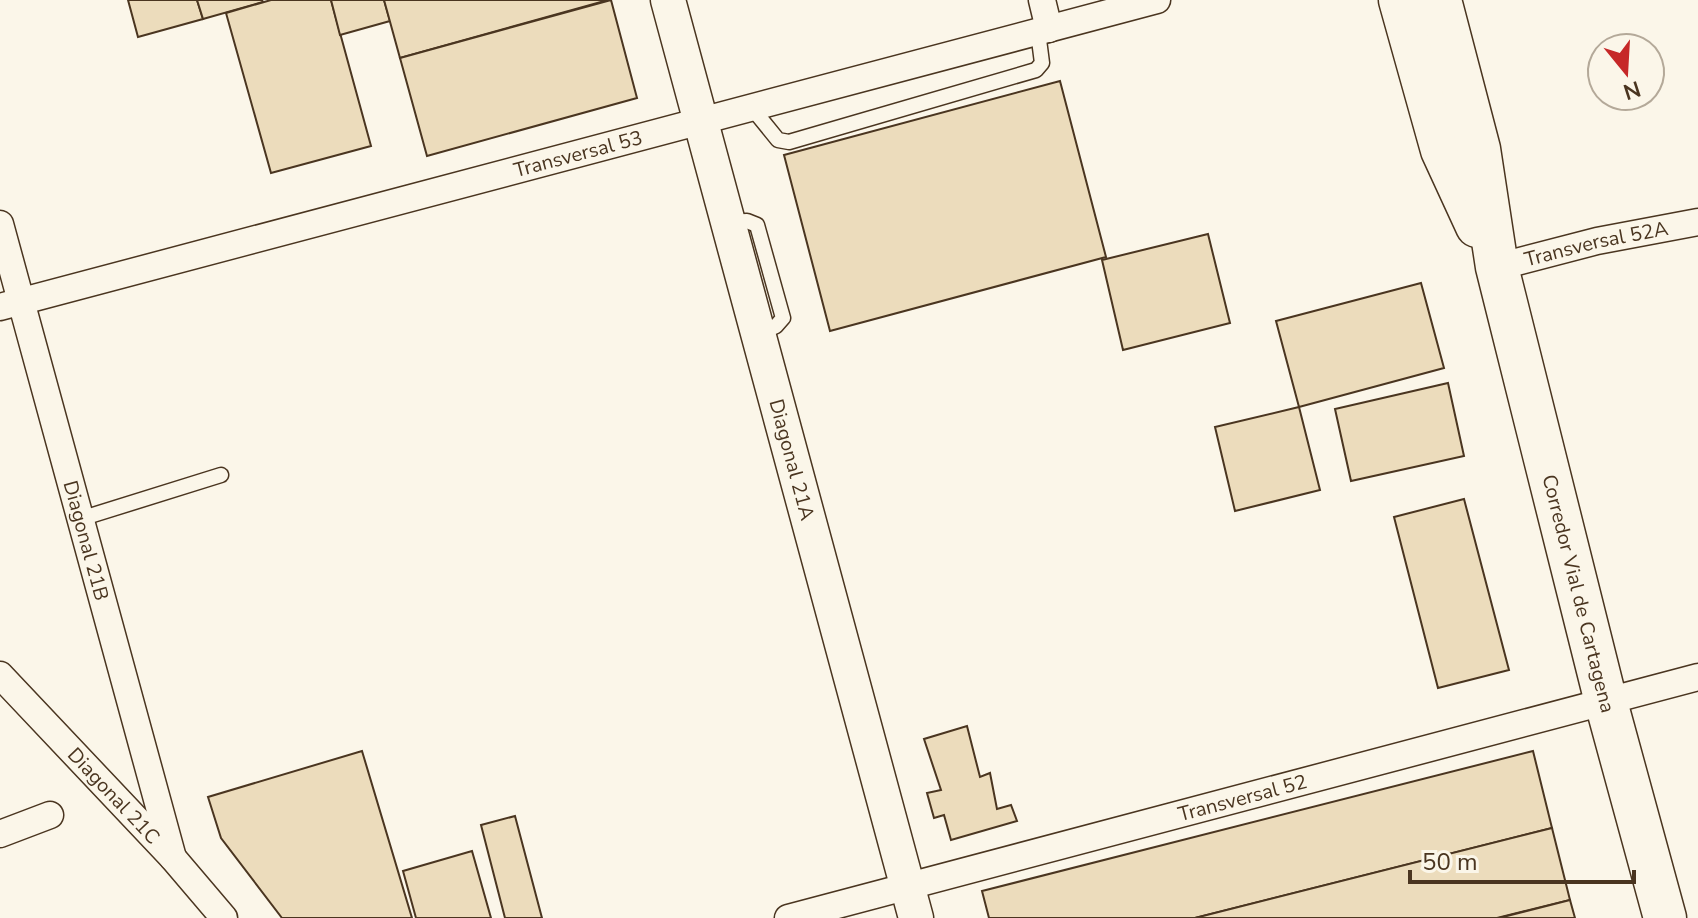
<svg xmlns="http://www.w3.org/2000/svg" width="1698" height="918" font-family="'Nunito Sans',sans-serif">
	<style>
		.building { fill: #ecdcbc; stroke: #4a3520; stroke-width: 2 }
		.lines { fill: none; stroke-linecap: round; stroke-linejoin: round }
		.service-casing { stroke: #4a3520; stroke-width: 17 }
		.minor-casing { stroke: #4a3520; stroke-width: 29 }
		.tertiary-casing { stroke: #4a3520; stroke-width: 37 }
		.primary-casing { stroke: #4a3520; stroke-width: 45 }
		.service { stroke: #fbf6e9; stroke-width: 14 }
		.minor { stroke: #fbf6e9; stroke-width: 26 }
		.tertiary { stroke: #fbf6e9; stroke-width: 34 }
		.primary { stroke: #fbf6e9; stroke-width: 42 }
		.labels { text-anchor: middle; stroke-width: 6; stroke-linejoin: round; paint-order: stroke }
		.street-label { font-size: 20px; fill: #4a3520; stroke: #fbf6e9 }
	</style>
	<rect width="100%" height="100%" fill="#fbf6e9"/>
	<g class="building">
		<polygon points="128,0 197,0 203,19 138,37"/>
		<polygon points="197,0 262,0 263,2 203,19"/>
		<polygon points="271,0 331,0 371,146 271,173 226,13"/>
		<polygon points="331,0 384,0 390,21 340,35"/>
		<polygon points="384,0 608,0 400,58"/>
		<polygon points="611,0 637,98 427,156 400,58"/>
		<polygon points="1060,81 1106,257 830,331 784,155"/>
		<polygon points="1208,234 1230,323 1123,350 1102,260"/>
		<polygon points="1421,283 1444,368 1299,407 1276,321"/>
		<polygon points="1448,383 1464,456 1351,481 1335,409"/>
		<polygon points="1299,407 1320,490 1235,511 1215,427"/>
		<polygon points="1464,499 1509,670 1438,688 1394,517"/>
		<polygon points="967,726 980,777 990,773 997,809 1011,805 1017,821 951,840 944,815 934,818 927,793 941,790 924,739"/>
		<polygon points="362,751 412,918 282,918 221,838 208,797"/>
		<polygon points="1533,751 1552,828 1195,918 989,918 982,891"/>
		<polygon points="515,816 542,918 505,918 481,825"/>
		<polygon points="1552,828 1570,900 1497,918 1195,918"/>
		<polygon points="472,851 491,918 416,918 403,871"/>
		<polygon points="1570,900 1575,918 1499,918"/>
	</g>
	<g class="lines">
		<defs>
			<g id="service">
				<polyline points="752,108 778,140 789,142 1036,70 1042,63 1038,32"/>
				<polyline points="729,222 747,221 757,225 783,318 776,326 758,334"/>
				<polyline points="80,519 221,475"/>
			</g>
			<g id="minor">
				<polyline points="1042,0 1049,29"/>
				<path id="s1" d="M0,224L173,858"/>
				<path id="s2" d="M1497,267L1597,241L1698,222"/>
				<path id="s3" d="M0,307L1157,0"/>
				<path id="s4" d="M0,675L173,858L224,918"/>
				<polyline points="0,834 50,815"/>
				<path id="s5" d="M788,918L1698,677"/>
			</g>
			<g id="tertiary">
				<path id="s6" d="M668,0L916,918"/>
			</g>
			<g id="primary">
				<polyline points="1400,0 1442,150 1477,226"/>
				<path id="s7" d="M1440,0L1479,149L1497,267L1606,702L1665,918"/>
			</g>
		</defs>
		<use href="#service" class="service-casing"/>
		<use href="#minor" class="minor-casing"/>
		<use href="#tertiary" class="tertiary-casing"/>
		<use href="#primary" class="primary-casing"/>
		<use href="#service" class="service"/>
		<use href="#minor" class="minor"/>
		<use href="#tertiary" class="tertiary"/>
		<use href="#primary" class="primary"/>
	</g>
	<g class="labels">
		<g class="street-label">
			<text dy="7" stroke="none"><textPath href="#s3" startOffset="598">Transversal 53</textPath></text>
			<text dy="7" stroke="none"><textPath href="#s2" startOffset="102">Transversal 52A</textPath></text>
			<text dy="7" stroke="none"><textPath href="#s6" startOffset="476">Diagonal 21A</textPath></text>
			<text dy="7" stroke="none"><textPath href="#s1" startOffset="328">Diagonal 21B</textPath></text>
			<text dy="7" stroke="none"><textPath href="#s7" startOffset="610">Corredor Vial de Cartagena</textPath></text>
			<text dy="7" stroke="none"><textPath href="#s4" startOffset="166">Diagonal 21C</textPath></text>
			<text dy="7" stroke="none"><textPath href="#s5" startOffset="470">Transversal 52</textPath></text>
		</g>
	</g>
	<g transform="translate(1626 72) rotate(162)"><circle r="38" fill="#fbf6e9" stroke="#b4a999" stroke-width="2"/>
	<path d="M0-6L14 30L0 20L-14 30Z" fill="#c62828"/>
	<text y="-12" font-size="22" font-weight="bold" text-anchor="middle" fill="#4a3520">N</text>
	</g>
	<path d="M1410 870v12h224v-12" fill="none" stroke="#4a3520" stroke-width="4"/>
	<text x="1422" y="870" font-size="24" fill="#4a3520" stroke="#fbf6e9" stroke-width="6" paint-order="stroke">50 m</text>
</svg>
